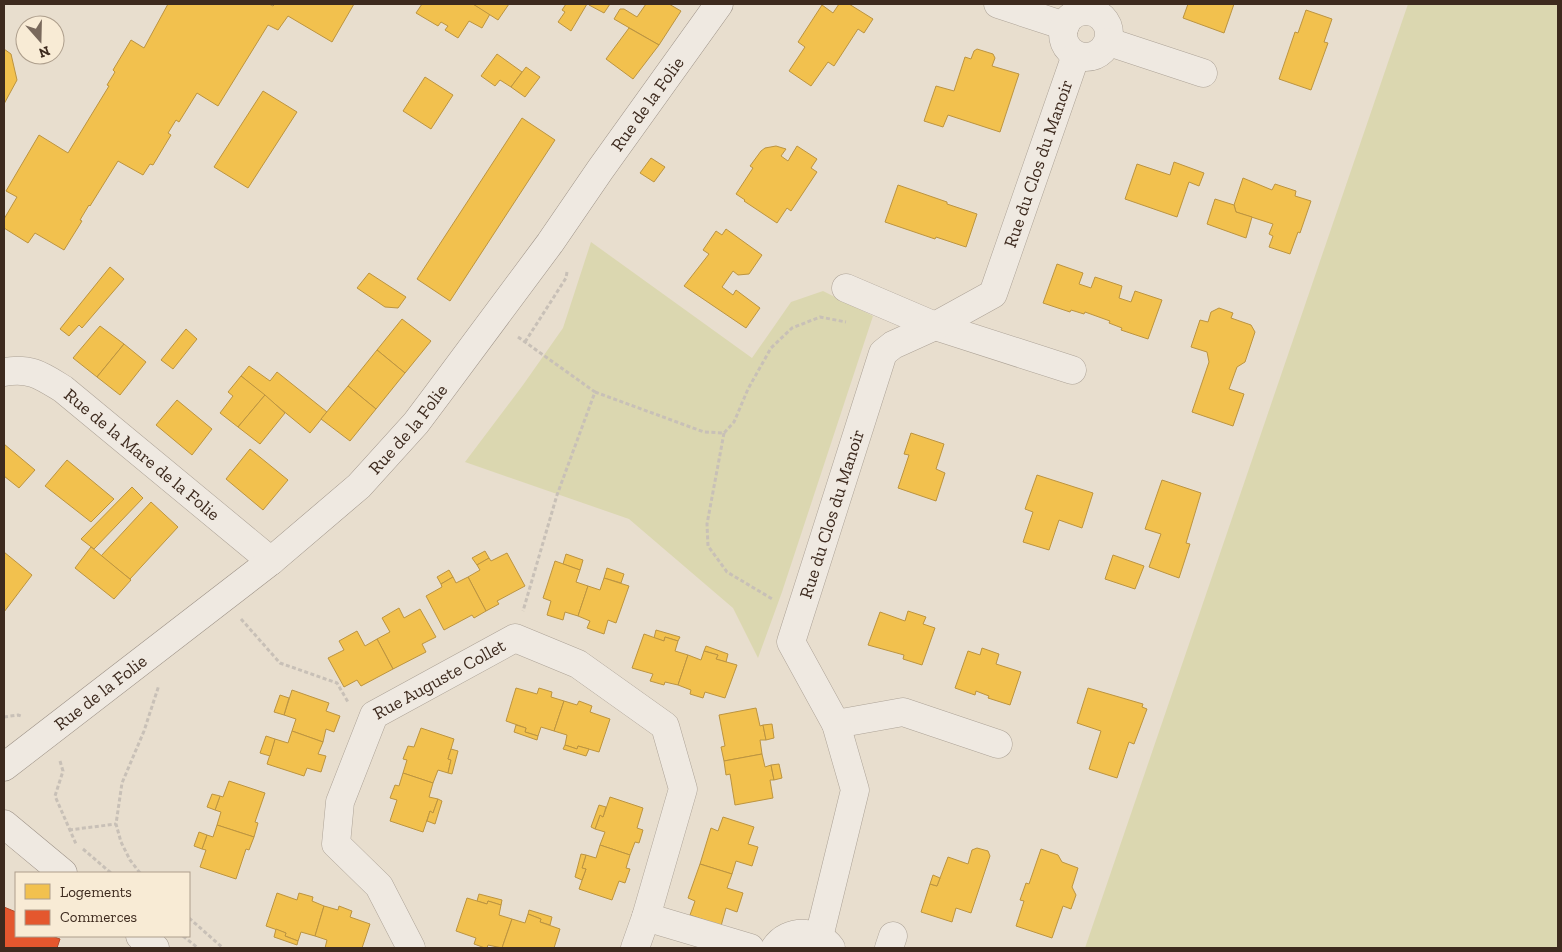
<svg xmlns="http://www.w3.org/2000/svg" width="1562" height="952" font-family="'Zilla Slab',serif">
	<style>
		.green { fill: #dbd7b0 }
		.homes { fill: #f2c14e; stroke: #bc9440 }
		.shops { fill: #e4572e; stroke: #b24a29 }
		.lines { fill: none; stroke-linecap: round; stroke-linejoin: round }
		.street-casing { stroke: #ada397; stroke-width: 29 }
		.secondary-casing { stroke: #9d9287; stroke-width: 29 }
		.path { stroke: #c8c0b7; stroke-width: 3; stroke-dasharray: 4 2.5; stroke-linecap: butt }
		.street { stroke: #efe9e1; stroke-width: 28 }
		.secondary { stroke: #efe9e1; stroke-width: 28 }
		.labels { text-anchor: middle; stroke-width: 5; stroke-linejoin: round; paint-order: stroke }
		.street-label { font-size: 18px; fill: #3d2a1e; stroke: #f8ebd5 }
	</style>
	<rect width="100%" height="100%" fill="#e8dece"/>
	<g class="green">
		<polygon points="1408,4 1558,4 1558,948 1085,948"/>
		<polygon points="591,242 752,358 791,302 823,291 873,316 782,592 758,658 733,608 629,519 465,462 523,385 563,328"/>
	</g>
	<g class="homes">
		<polygon points="168,4 269,4 273,6 275,4 354,4 332,42 288,16 278,30 268,25 218,106 197,93 179,122 176,120 168,133 171,135 153,165 150,164 143,175 118,161 90,206 89,205 80,220 82,221 64,250 35,233 28,243 4,228 4,219 17,197 6,191 39,135 68,153 109,86 107,85 115,72 113,70 131,40 144,48"/>
		<polygon points="422,4 473,4 490,14 482,28 469,21 458,38 445,30 448,26 441,22 438,26 416,13"/>
		<polygon points="473,4 509,4 498,20"/>
		<polygon points="566,4 587,4 571,31 558,22 565,12 562,10"/>
		<polygon points="590,4 610,4 604,13 589,5"/>
		<polygon points="646,4 669,4 681,11 659,45 614,19 620,9 624,9 637,17"/>
		<polygon points="839,4 849,4 873,19 864,33 858,29 834,66 828,62 811,86 789,71 805,47 798,42 822,5 833,13"/>
		<polygon points="1188,4 1234,4 1224,33 1183,18"/>
		<polygon points="1306,10 1332,19 1324,42 1328,43 1311,90 1279,79 1295,32 1298,33"/>
		<polygon points="629,28 659,45 633,79 606,59"/>
		<polygon points="4,49 11,54 17,80 4,104"/>
		<polygon points="977,49 993,54 995,58 992,66 1019,74 1000,132 948,115 943,127 924,121 936,86 954,91 965,57 971,59 974,51"/>
		<polygon points="497,54 522,72 511,87 500,80 495,86 481,76"/>
		<polygon points="526,67 540,77 525,97 511,87"/>
		<polygon points="425,77 453,95 431,129 403,111"/>
		<polygon points="263,91 297,112 248,188 214,167"/>
		<polygon points="522,118 555,140 450,301 417,279"/>
		<polygon points="776,146 786,149 781,156 788,161 797,146 817,159 811,168 817,172 791,211 787,208 777,223 744,201 745,200 736,194 753,168 750,166 761,151 765,148"/>
		<polygon points="651,158 665,167 654,182 640,173"/>
		<polygon points="1174,162 1204,173 1199,186 1189,182 1177,217 1125,199 1137,164 1170,175"/>
		<polygon points="1243,178 1272,190 1275,184 1296,191 1295,196 1311,201 1300,233 1298,232 1290,254 1269,247 1273,236 1269,234 1273,224 1236,212 1234,205"/>
		<polygon points="898,185 947,202 947,204 977,214 966,247 936,237 935,239 885,222"/>
		<polygon points="1215,199 1234,205 1236,212 1252,217 1246,238 1207,224"/>
		<polygon points="726,229 762,255 749,274 738,275 733,271 722,287 733,295 736,290 760,308 746,328 684,286 709,254 703,250 716,231 722,235"/>
		<polygon points="1057,264 1083,273 1079,284 1091,288 1095,277 1122,286 1119,298 1131,302 1135,291 1162,300 1148,339 1121,330 1122,328 1109,323 1110,321 1085,312 1084,314 1071,310 1070,312 1043,303"/>
		<polygon points="110,267 124,279 82,328 79,325 69,336 60,329"/>
		<polygon points="369,273 406,297 398,308 385,307 357,288"/>
		<polygon points="1219,308 1233,313 1231,318 1251,325 1255,332 1245,362 1237,367 1229,389 1244,394 1233,426 1192,412 1209,362 1207,352 1191,347 1200,320 1208,322 1211,312"/>
		<polygon points="402,319 431,341 405,373 377,350"/>
		<polygon points="100,326 124,344 97,377 73,358"/>
		<polygon points="186,329 197,339 173,369 161,360"/>
		<polygon points="124,344 146,362 120,395 97,377"/>
		<polygon points="377,350 405,373 376,409 348,386"/>
		<polygon points="249,366 270,381 277,372 327,412 310,433 241,376"/>
		<polygon points="241,376 265,395 238,427 220,413 233,396 228,392"/>
		<polygon points="348,386 376,409 350,441 321,419"/>
		<polygon points="265,395 285,413 260,444 238,427"/>
		<polygon points="177,400 212,429 192,455 156,425"/>
		<polygon points="911,433 944,444 936,469 945,473 936,501 898,488 909,455 904,454"/>
		<polygon points="4,444 35,470 19,488 4,476"/>
		<polygon points="250,449 288,480 263,510 226,479"/>
		<polygon points="67,460 114,499 91,522 45,486"/>
		<polygon points="1037,475 1093,493 1082,528 1059,520 1049,550 1023,542 1033,512 1025,509"/>
		<polygon points="1162,480 1201,493 1186,543 1190,544 1179,578 1149,567 1161,534 1145,529"/>
		<polygon points="132,487 143,498 94,549 81,539"/>
		<polygon points="151,502 178,527 130,579 101,556"/>
		<polygon points="91,547 131,580 114,599 75,568"/>
		<polygon points="485,551 489,558 477,565 472,558"/>
		<polygon points="4,552 32,575 4,612"/>
		<polygon points="507,553 525,586 497,601 499,604 486,611 468,577 480,570 477,565 489,558 491,561"/>
		<polygon points="566,554 583,560 580,570 563,564"/>
		<polygon points="1113,555 1144,566 1135,589 1105,579"/>
		<polygon points="555,561 580,570 576,582 588,586 578,616 565,612 563,620 547,615 551,601 543,598"/>
		<polygon points="607,568 624,574 621,583 604,578"/>
		<polygon points="449,570 453,577 441,584 437,577"/>
		<polygon points="453,577 456,583 468,577 486,611 474,618 472,615 444,630 426,596 442,587 441,584"/>
		<polygon points="604,578 629,586 616,623 608,620 604,634 587,628 590,621 578,616 588,586 600,590"/>
		<polygon points="399,608 404,618 420,609 436,637 422,644 426,652 393,669 377,639 390,632 382,618"/>
		<polygon points="908,611 926,617 923,624 935,628 922,665 903,659 904,655 868,645 880,612 905,621"/>
		<polygon points="656,630 680,637 678,641 665,637 664,641 654,638"/>
		<polygon points="357,631 365,646 377,639 393,669 361,686 357,680 344,687 328,658 344,650 339,641"/>
		<polygon points="644,634 664,641 665,637 678,641 675,651 688,655 678,685 665,682 664,685 650,681 653,674 632,668"/>
		<polygon points="706,646 728,654 726,662 716,659 718,655 704,651"/>
		<polygon points="982,648 999,654 996,664 1021,672 1010,705 988,698 989,696 976,691 975,695 955,688 968,651 980,655"/>
		<polygon points="704,651 718,655 716,659 737,665 725,698 705,692 703,698 690,694 691,690 678,685 688,655 701,660"/>
		<polygon points="516,688 537,694 539,688 552,692 551,697 564,701 554,731 541,727 538,736 525,732 526,728 506,721"/>
		<polygon points="1088,688 1143,704 1142,707 1147,709 1134,744 1129,742 1117,778 1089,769 1101,731 1077,723"/>
		<polygon points="292,690 329,703 326,711 340,716 334,732 326,729 323,742 292,731 296,719 284,715"/>
		<polygon points="280,695 289,698 284,715 274,712"/>
		<polygon points="564,701 577,705 579,701 592,706 590,712 610,719 599,752 578,746 577,749 565,745 567,735 554,731"/>
		<polygon points="756,708 760,726 763,725 766,740 760,740 762,754 724,761 721,747 725,746 719,715"/>
		<polygon points="772,724 774,738 766,740 763,725"/>
		<polygon points="516,725 526,728 525,732 538,736 537,740 514,732"/>
		<polygon points="421,728 454,739 448,759 451,760 448,773 438,770 433,783 403,773 407,760 403,759 408,746 414,747"/>
		<polygon points="292,731 323,742 318,754 326,756 321,772 307,768 304,776 267,764 275,739 288,743"/>
		<polygon points="266,736 275,739 270,756 260,753"/>
		<polygon points="565,745 577,749 578,746 589,749 586,756 563,749"/>
		<polygon points="451,749 458,751 452,774 448,773 451,760 448,759"/>
		<polygon points="762,754 765,767 771,765 774,780 770,780 773,798 735,805 730,774 726,775 724,761"/>
		<polygon points="779,764 782,778 774,780 771,765"/>
		<polygon points="403,773 433,783 429,797 438,799 433,813 430,811 423,832 390,821 397,800 390,798 395,785 399,786"/>
		<polygon points="229,781 265,793 255,822 258,823 254,837 217,825 221,812 215,810 220,796 223,797"/>
		<polygon points="212,794 220,796 215,810 207,807"/>
		<polygon points="610,797 643,808 637,828 643,830 639,843 635,842 630,855 600,845 605,832 595,829 600,815 603,817"/>
		<polygon points="438,799 442,801 435,824 427,821 430,811 433,813"/>
		<polygon points="599,805 606,807 603,817 600,815 595,829 591,827"/>
		<polygon points="723,817 754,827 748,844 758,847 752,866 736,861 732,874 700,864 711,828 718,831"/>
		<polygon points="217,825 254,837 249,850 246,849 236,879 200,867 206,850 202,849 207,835 213,837"/>
		<polygon points="199,832 207,835 202,849 194,846"/>
		<polygon points="600,845 630,855 626,868 630,869 625,883 619,881 612,900 579,889 586,869 582,868 586,855 596,858"/>
		<polygon points="977,848 988,851 990,856 971,913 956,908 952,922 921,912 930,884 937,886 948,857 968,864 972,850"/>
		<polygon points="1041,849 1058,855 1062,862 1078,868 1072,887 1076,895 1071,909 1063,906 1052,938 1016,926 1024,901 1020,900 1026,883 1029,884"/>
		<polygon points="581,854 586,855 582,868 586,869 582,880 575,877"/>
		<polygon points="700,864 732,874 727,888 743,893 737,912 726,908 721,926 690,915 695,901 688,898"/>
		<polygon points="933,875 940,878 937,886 930,884"/>
		<polygon points="277,893 297,900 299,893 313,897 312,901 324,906 315,936 301,932 298,941 285,936 286,933 266,926"/>
		<polygon points="479,894 502,900 501,905 488,901 487,904 477,901"/>
		<polygon points="467,898 487,904 488,901 501,905 499,915 512,919 502,948 488,945 487,948 485,948 474,944 476,938 456,931"/>
		<polygon points="324,906 338,910 339,906 352,911 350,917 370,924 362,948 325,948 327,940 315,936"/>
		<polygon points="529,910 552,917 550,925 540,922 541,919 528,914"/>
		<polygon points="528,914 541,919 540,922 560,929 554,948 502,948 512,919 525,923"/>
		<polygon points="276,929 286,933 285,936 298,941 297,945 274,937"/>
	</g>
	<polygon class="shops" points="4,907 16,912 16,936 52,936 60,939 57,948 4,948"/>
	<g class="lines">
		<defs>
			<g id="street">
				<polyline points="998,4 1065,26"/>
				<circle cx="1086" cy="34" r="23"/>
				<polyline points="1109,42 1203,73"/>
				<polyline points="846,288 935,326 1072,370"/>
				<path id="s1" d="M4,372C30,367 42,376 63,389L271,561"/>
				<polyline points="836,724 903,712 998,744"/>
				<polyline points="646,917 750,948"/>
				<path id="s2" d="M819,937L855,790L836,724L791,642L883,353L893,345L935,326L993,294L1076,55"/>
				<path id="s3" d="M411,948L379,886L336,844L340,802L374,715L515,638L578,664L665,726L683,789L646,917L635,948"/>
				<path d="M775,948C788,928 818,930 831,948"/>
				<polyline points="889,948 893,936"/>
			</g>
			<g id="secondary">
				<path id="s4" d="M4,767L271,561L359,486L416,423L440,391L550,243L600,170L719,4"/>
				<polyline points="4,824 63,873"/>
				<polyline points="140,936 155,948"/>
			</g>
		</defs>
		<use href="#street" class="street-casing"/>
		<use href="#secondary" class="secondary-casing"/>
		<g class="path">
			<polyline points="518,337 595,392 557,495 523,611"/>
			<polyline points="525,342 566,278 567,272"/>
			<polyline points="595,392 704,432 724,433 734,422 748,389 771,348 792,328 820,317 846,322"/>
			<polyline points="724,433 707,524 708,546 727,572 774,600"/>
			<polyline points="241,619 280,663 337,683 348,702"/>
			<polyline points="4,717 18,715 21,716"/>
			<polyline points="60,761 63,771 55,796 76,844"/>
			<polyline points="69,830 116,824"/>
			<polyline points="83,849 111,873"/>
			<polyline points="140,873 130,860 121,842 116,824 122,783 144,731 159,685"/>
			<polyline points="189,918 223,948"/>
			<polyline points="183,936 198,948"/>
		</g>
		<use href="#street" class="street"/>
		<use href="#secondary" class="secondary"/>
	</g>
	<g class="labels">
		<g class="street-label">
			<text dy="6" stroke="none"><textPath href="#s4" startOffset="932">Rue de la Folie</textPath></text>
			<text dy="6" stroke="none"><textPath href="#s2" startOffset="880">Rue du Clos du Manoir</textPath></text>
			<text dy="6" stroke="none"><textPath href="#s4" startOffset="528">Rue de la Folie</textPath></text>
			<text dy="6" stroke="none"><textPath href="#s1" startOffset="166">Rue de la Mare de la Folie</textPath></text>
			<text dy="6" stroke="none"><textPath href="#s2" startOffset="448">Rue du Clos du Manoir</textPath></text>
			<text dy="6" stroke="none"><textPath href="#s3" startOffset="340">Rue Auguste Collet</textPath></text>
			<text dy="6" stroke="none"><textPath href="#s4" startOffset="122">Rue de la Folie</textPath></text>
		</g>
	</g>
	<rect width="1562" height="952" fill="none" stroke="#3d2a1e" stroke-width="10"/>
	<rect x="15" y="872" width="175" height="65" fill="#f8ebd5" stroke="#ad9e8c"/>
	<rect x="25" y="884" width="25" height="15" fill="#f2c14e" stroke="#ad9e8c"/>
	<text x="60" y="897" font-size="15" fill="#3d2a1e">Logements</text>
	<rect x="25" y="910" width="25" height="15" fill="#e4572e" stroke="#ad9e8c"/>
	<text x="60" y="922" font-size="15" fill="#3d2a1e">Commerces</text>
	<g transform="translate(40 40) rotate(160)"><circle r="24" fill="#f8ebd5" stroke="#ad9e8c"/>
	<path d="M0-4L9 19L0 12L-9 19Z" fill="#79695c"/>
	<text y="-8" font-size="14" font-weight="bold" text-anchor="middle" fill="#3d2a1e">N</text>
	</g>
</svg>
